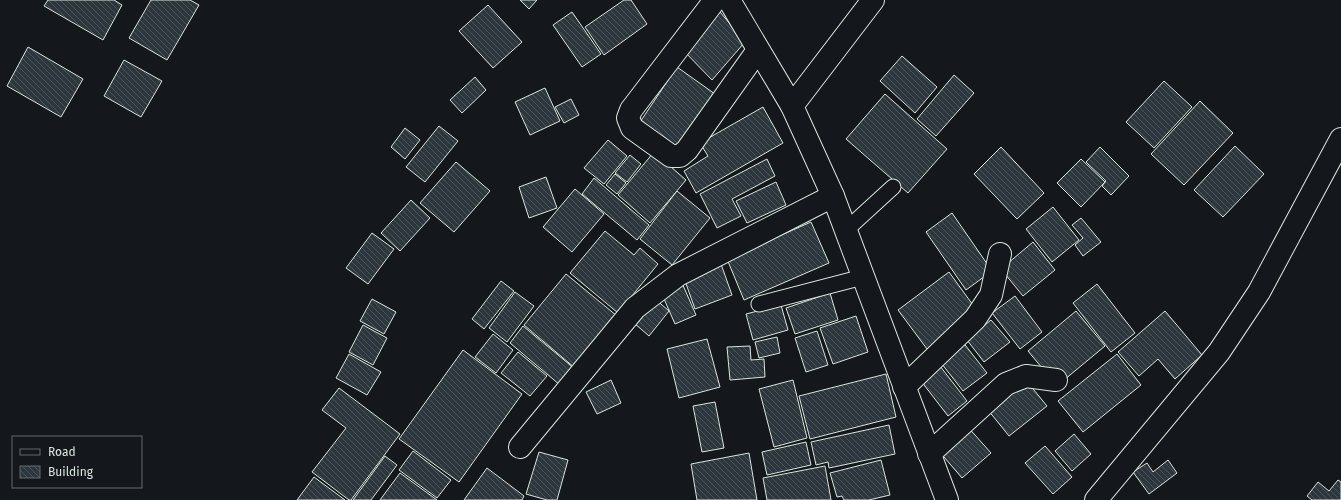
<svg xmlns="http://www.w3.org/2000/svg" width="1341" height="500" font-family="'Fira Sans',sans-serif">
	<style>
		.building { fill: url(#building-back-hatch); stroke: #d8e6dc }
		.lines { fill: none; stroke-linecap: round; stroke-linejoin: round }
		.lane-casing { stroke: #d8e6dc; stroke-width: 17 }
		.street-casing { stroke: #d8e6dc; stroke-width: 24 }
		.secondary-casing { stroke: #d8e6dc; stroke-width: 24 }
		.lane { stroke: #14181c; stroke-width: 15 }
		.street { stroke: #14181c; stroke-width: 22 }
		.secondary { stroke: #14181c; stroke-width: 22 }
	</style>
	<defs>
		<pattern id="building-back-hatch" width="6" height="6" patternUnits="userSpaceOnUse"><rect width="6" height="6" fill="#2c363c"/><path d="M-1 5l2 2M0 0l6 6M5-1l2 2" fill="none" stroke="#4a5358"/></pattern>
	</defs>
	<rect width="100%" height="100%" fill="#14181c"/>
	<g class="building">
		<polygon points="48,0 114,0 122,5 103,40 44,6"/>
		<polygon points="151,0 190,0 199,5 167,60 129,38"/>
		<polygon points="520,0 537,0 529,9"/>
		<polygon points="624,0 631,0 647,24 604,55 585,27"/>
		<polygon points="488,5 522,42 493,68 459,31"/>
		<polygon points="572,12 601,54 582,67 553,25"/>
		<polygon points="720,12 745,42 712,80 682,49"/>
		<polygon points="28,47 83,79 61,117 7,86"/>
		<polygon points="902,56 937,87 915,113 880,81"/>
		<polygon points="124,60 162,81 141,117 104,96"/>
		<polygon points="677,67 715,94 676,151 638,125"/>
		<polygon points="954,75 974,93 936,136 917,119"/>
		<polygon points="475,77 486,90 462,113 450,100"/>
		<polygon points="1164,81 1192,107 1154,148 1126,122"/>
		<polygon points="545,88 560,121 530,135 515,102"/>
		<polygon points="885,94 947,149 908,193 846,139"/>
		<polygon points="571,99 579,115 564,123 555,107"/>
		<polygon points="1200,101 1233,133 1184,185 1151,154"/>
		<polygon points="763,107 783,143 696,193 684,171 708,156 700,143"/>
		<polygon points="439,126 458,141 425,182 406,167"/>
		<polygon points="405,128 420,140 405,159 391,147"/>
		<polygon points="608,140 627,156 604,184 584,168"/>
		<polygon points="1235,146 1264,174 1223,217 1194,190"/>
		<polygon points="1001,147 1044,193 1017,219 974,174"/>
		<polygon points="1100,147 1129,176 1111,195 1102,186 1106,181 1086,162"/>
		<polygon points="654,152 686,180 650,223 618,195"/>
		<polygon points="630,155 641,164 627,182 615,173"/>
		<polygon points="767,159 775,176 732,199 741,216 717,228 700,194"/>
		<polygon points="1081,159 1105,182 1081,207 1057,183"/>
		<polygon points="456,162 490,191 454,232 420,203"/>
		<polygon points="615,174 626,183 617,194 606,185"/>
		<polygon points="546,177 557,208 529,218 519,187"/>
		<polygon points="594,178 649,225 637,240 582,194"/>
		<polygon points="776,182 786,205 747,223 736,201"/>
		<polygon points="575,189 604,214 572,252 543,227"/>
		<polygon points="677,191 710,218 672,265 640,239"/>
		<polygon points="411,200 430,218 400,251 381,233"/>
		<polygon points="1053,207 1079,240 1052,262 1026,229"/>
		<polygon points="952,213 992,271 966,290 926,232"/>
		<polygon points="1081,218 1101,242 1083,256 1075,245 1083,238 1072,225"/>
		<polygon points="811,222 829,263 744,300 727,259"/>
		<polygon points="605,231 634,255 640,248 658,264 618,313 570,273"/>
		<polygon points="372,233 394,249 368,284 346,268"/>
		<polygon points="1033,242 1055,270 1023,296 1001,269"/>
		<polygon points="721,264 732,295 695,309 684,278"/>
		<polygon points="949,272 978,312 927,349 898,310"/>
		<polygon points="566,274 617,316 575,368 524,325"/>
		<polygon points="501,281 514,291 484,329 472,319"/>
		<polygon points="682,283 696,315 675,324 661,292"/>
		<polygon points="1097,284 1135,333 1111,352 1073,303"/>
		<polygon points="515,292 534,306 507,342 489,328"/>
		<polygon points="830,293 838,320 795,334 786,308"/>
		<polygon points="1015,296 1042,332 1020,349 992,313"/>
		<polygon points="654,298 669,311 649,336 634,323"/>
		<polygon points="372,299 396,312 384,334 360,321"/>
		<polygon points="781,305 788,330 753,340 746,314"/>
		<polygon points="1076,311 1105,346 1064,380 1054,368 1047,374 1028,351"/>
		<polygon points="1165,311 1202,355 1175,379 1158,359 1139,376 1118,352"/>
		<polygon points="856,316 868,352 833,364 820,328"/>
		<polygon points="991,320 1010,342 984,362 967,340"/>
		<polygon points="363,325 387,338 373,365 349,352"/>
		<polygon points="523,326 575,369 560,385 510,343"/>
		<polygon points="817,331 828,365 806,372 795,338"/>
		<polygon points="493,334 513,350 496,373 475,357"/>
		<polygon points="777,337 780,353 759,358 755,342"/>
		<polygon points="707,339 720,387 679,398 667,349"/>
		<polygon points="962,341 987,373 963,391 938,359"/>
		<polygon points="750,346 751,360 764,359 765,377 730,380 727,347"/>
		<polygon points="463,350 522,394 459,482 399,439"/>
		<polygon points="518,352 547,376 530,396 501,373"/>
		<polygon points="349,354 381,372 367,395 336,378"/>
		<polygon points="1117,354 1141,385 1083,432 1058,401"/>
		<polygon points="940,366 967,401 948,416 921,381"/>
		<polygon points="886,374 896,417 810,439 799,396"/>
		<polygon points="1025,379 1047,406 1009,436 988,410"/>
		<polygon points="611,380 621,403 597,414 586,392"/>
		<polygon points="793,380 807,438 774,447 759,389"/>
		<polygon points="339,388 400,434 351,500 349,500 312,472 346,428 322,410"/>
		<polygon points="715,402 724,448 702,452 693,406"/>
		<polygon points="889,425 895,454 829,468 828,462 816,465 811,442"/>
		<polygon points="966,425 991,453 962,478 938,450"/>
		<polygon points="1074,434 1091,454 1072,471 1055,451"/>
		<polygon points="806,442 811,465 767,475 762,452"/>
		<polygon points="1045,446 1072,477 1053,494 1025,463"/>
		<polygon points="413,451 451,480 437,498 399,470"/>
		<polygon points="539,452 568,460 557,500 547,500 526,494"/>
		<polygon points="749,453 757,500 697,500 691,464"/>
		<polygon points="385,456 397,465 371,500 353,500"/>
		<polygon points="881,460 890,495 869,500 844,500 842,496 837,497 830,473"/>
		<polygon points="1168,460 1177,473 1149,494 1133,472 1147,463 1153,472"/>
		<polygon points="825,466 831,500 767,500 763,478"/>
		<polygon points="487,468 524,496 522,500 464,500"/>
		<polygon points="400,473 437,500 380,500"/>
		<polygon points="314,477 345,500 297,500"/>
		<polygon points="1338,480 1341,482 1341,500 1312,500 1307,496 1318,482 1329,491"/>
	</g>
	<g class="lines">
		<defs>
			<g id="lane">
				<polyline points="846,230 893,187"/>
				<polyline points="759,304 863,277"/>
			</g>
			<g id="street">
				<polyline points="715,0 631,110 628,118 632,128 671,156 680,156 687,150 758,50"/>
				<polyline points="792,106 873,0"/>
				<polyline points="904,387 975,319 991,295 1000,254"/>
				<polyline points="520,447 635,308 678,275 833,196"/>
				<polyline points="929,454 1006,384 1026,376 1056,380"/>
				<polyline points="1096,500 1219,352 1259,292 1341,139"/>
			</g>
			<polyline id="secondary" points="729,0 792,106 833,196 947,500"/>
		</defs>
		<use href="#lane" class="lane-casing"/>
		<use href="#street" class="street-casing"/>
		<use href="#secondary" class="secondary-casing"/>
		<use href="#lane" class="lane"/>
		<use href="#street" class="street"/>
		<use href="#secondary" class="secondary"/>
	</g>
	<rect x="12" y="436" width="130" height="52" fill="#14181c" stroke="#626a69"/>
	<rect x="20" y="449" width="20" height="6" fill="#14181c" stroke="#626a69"/>
	<text x="48" y="456" font-size="12" fill="#d8e6dc">Road</text>
	<rect x="20" y="466" width="20" height="12" fill="url(#building-back-hatch)" stroke="#626a69"/>
	<text x="48" y="476" font-size="12" fill="#d8e6dc">Building</text>
</svg>
